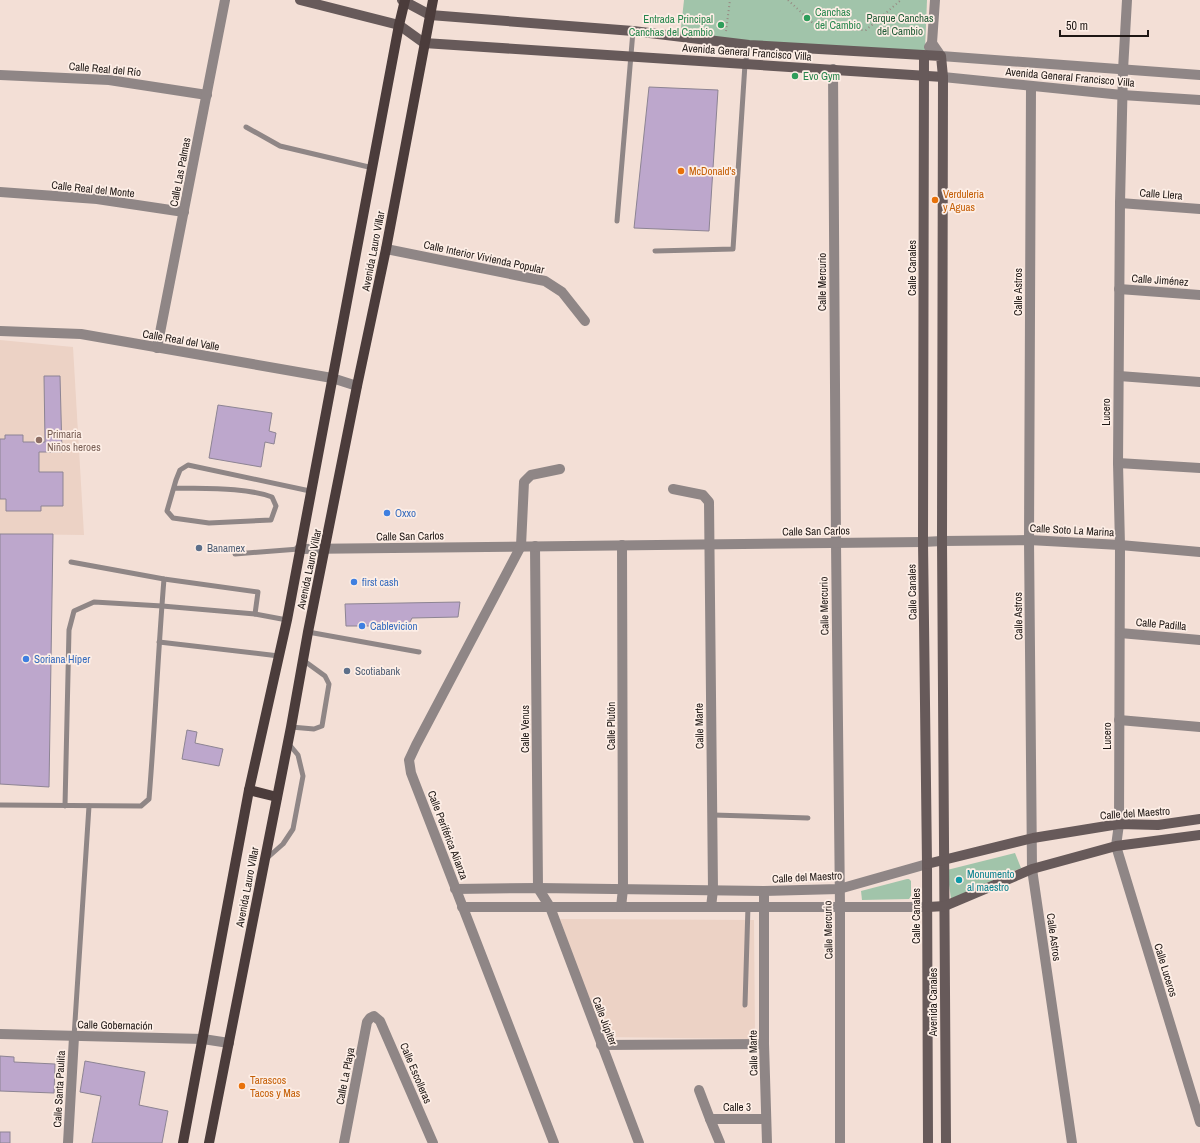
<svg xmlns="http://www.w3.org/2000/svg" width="1200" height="1143" font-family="'Archivo Narrow',sans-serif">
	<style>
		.built { fill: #ecd2c5 }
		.green { fill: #a1c4aa }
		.building { fill: #bda7cc; stroke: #8d8493 }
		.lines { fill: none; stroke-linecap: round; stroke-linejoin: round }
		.path { stroke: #978982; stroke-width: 2; stroke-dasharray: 1 3; stroke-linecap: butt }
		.service { stroke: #8f8686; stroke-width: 5 }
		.minor { stroke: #8f8686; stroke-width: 10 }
		.tertiary { stroke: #8f8686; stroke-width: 10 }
		.secondary { stroke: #675a5a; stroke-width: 10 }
		.primary { stroke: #4b3c3b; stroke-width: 10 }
		.leisure-dot { fill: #2e9e5b; stroke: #fdeee6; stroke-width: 1.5 }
		.food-dot { fill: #e8710a; stroke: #fdeee6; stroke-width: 1.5 }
		.education-dot { fill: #8d6e63; stroke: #fdeee6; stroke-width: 1.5 }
		.shop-dot { fill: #3f7fe0; stroke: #fdeee6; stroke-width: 1.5 }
		.service-dot { fill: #5c6f8a; stroke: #fdeee6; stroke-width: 1.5 }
		.culture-dot { fill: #0f9aa8; stroke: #fdeee6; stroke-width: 1.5 }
		.labels { text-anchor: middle; stroke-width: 3.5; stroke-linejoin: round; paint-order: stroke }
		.leisure-label { font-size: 11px; fill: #27864d; stroke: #fdeee6; text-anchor: start }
		.park-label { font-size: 11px; fill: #1f5b35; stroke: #fdeee6 }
		.street-label { font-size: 11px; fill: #1e1714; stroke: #fdeee6 }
		.food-label { font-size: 11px; fill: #c56008; stroke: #fdeee6; text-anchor: start }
		.education-label { font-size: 11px; fill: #785e54; stroke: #fdeee6; text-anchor: start }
		.shop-label { font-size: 11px; fill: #366cbe; stroke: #fdeee6; text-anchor: start }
		.service-label { font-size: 11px; fill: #4e5e75; stroke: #fdeee6; text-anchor: start }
		.culture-label { font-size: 11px; fill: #0d838f; stroke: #fdeee6; text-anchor: start }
	</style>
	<rect width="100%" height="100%" fill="#f3dfd6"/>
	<g class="built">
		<polygon points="0,340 73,347 84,535 0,534"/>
		<polygon points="560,919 754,920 755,1039 602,1037"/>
	</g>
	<g class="green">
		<polygon points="684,0 927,0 925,50 874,50 680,37"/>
		<polygon points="1015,853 1021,868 951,899 947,870"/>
		<polygon points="907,879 909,879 911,881 911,896 909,899 862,900 861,891"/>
	</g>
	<g class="building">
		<polygon points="649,87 718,90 709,231 634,228"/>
		<polygon points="44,376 60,376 62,452 39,452 39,472 63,472 63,506 41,506 41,511 6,511 6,499 0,499 0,439 5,439 5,435 23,435 23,442 45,442"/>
		<polygon points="218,405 272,413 269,431 276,433 274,444 265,442 261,467 209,458"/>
		<polygon points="0,534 53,534 49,787 0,784"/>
		<polygon points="460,602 458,617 412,618 408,626 346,626 345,604"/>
		<polygon points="187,730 197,732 195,743 223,749 219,766 182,759"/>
		<polygon points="0,1056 14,1057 14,1062 55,1064 54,1093 0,1091"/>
		<polygon points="85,1061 145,1072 139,1105 168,1111 162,1143 92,1143 101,1096 80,1092"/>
		<rect x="0" y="1132" width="10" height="11"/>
	</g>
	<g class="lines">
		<g class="path">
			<polyline points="788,0 816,26 822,28 860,30 866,30 901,0"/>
			<polyline points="726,31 730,0"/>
		</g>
		<g class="service">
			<polyline points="246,127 280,146 373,168"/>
			<polyline points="617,221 633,31"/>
			<polyline points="655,251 733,249 745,64 749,45"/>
			<path d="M174,488C203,489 245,487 272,497L276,506L271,520L209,523L173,518L167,511L176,480L180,470L188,465L310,491"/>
			<polyline points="235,554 299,549"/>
			<polyline points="71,562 164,579 258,592 255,614"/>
			<polyline points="308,632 419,652"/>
			<polyline points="159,642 279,656"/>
			<polyline points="291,727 314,729 322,726 329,684 325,676 303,660"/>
			<path d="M0,805L141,806L149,799C155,726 158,652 164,579"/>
			<polyline points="65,806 69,630 74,611 94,602 162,606 255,614 287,620"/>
			<polyline points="713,815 808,818"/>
			<polyline points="266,859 283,844 293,829 303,776 298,755 288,743"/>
			<polyline points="745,1005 748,906"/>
			<polyline points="74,1037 89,806"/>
		</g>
		<g class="minor">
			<polyline points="1127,0 1123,70 1120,203 1118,463 1120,545 1119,824 1116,846 1200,1122"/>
			<polyline points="833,69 836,543 840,906 840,1143"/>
			<polyline points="0,75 109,80 207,95"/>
			<polyline points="1031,86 1029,540 1032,869 1072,1143"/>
			<polyline points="0,192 97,199 184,212"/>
			<polyline points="1120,203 1200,209"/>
			<polyline points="386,249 545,281 562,292 585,321"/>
			<polyline points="1119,289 1200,295"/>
			<polyline points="0,331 81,334 332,378 357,386"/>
			<polyline points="157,348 225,0"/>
			<polyline points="1119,376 1200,382"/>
			<polyline points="1118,463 1200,468"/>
			<polyline points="673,489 703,495 709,502 713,890 711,907"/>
			<polyline points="942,541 1029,540 1120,545 1200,552"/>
			<polyline points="535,546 538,888 550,907 639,1143"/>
			<polyline points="299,549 923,542"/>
			<polyline points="1120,633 1200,640"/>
			<polyline points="1119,720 1200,727"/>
			<polyline points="455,889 538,888 764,891 839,889 927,864"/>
			<polyline points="764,891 764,1044 767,1143"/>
			<polyline points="462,907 928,907"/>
			<polyline points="621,907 623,889 622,545"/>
			<polyline points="0,1034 203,1039 229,1043"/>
			<polyline points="601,1045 764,1044"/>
			<polyline points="699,1090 710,1119"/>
			<polyline points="68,1143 74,1037"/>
			<polyline points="344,1143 367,1022 370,1018 374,1016 380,1021 433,1143"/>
			<polyline points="554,1143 411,773 409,760 416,745 521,546 524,482 531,475 560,469"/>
			<polyline points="720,1143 710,1119 766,1119"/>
		</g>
		<g class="tertiary">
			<polyline points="932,43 941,56 1200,75"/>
			<polyline points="929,47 932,43 935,0"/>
			<polyline points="943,77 1122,95 1200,100"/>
			<polyline points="923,542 942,541"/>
		</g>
		<g class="secondary">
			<polyline points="300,0 399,25 424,43 943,77"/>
			<polyline points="402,0 430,15 633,31 749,45 941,56 943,77 942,541 946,1143"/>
			<polyline points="924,56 923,542 927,864 928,1143"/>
			<polyline points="927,864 1033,838 1119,824 1158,825 1200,819"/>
			<polyline points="928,907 945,906 1032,869 1116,846 1200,835"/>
		</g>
		<g class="primary">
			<polyline points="249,790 277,797"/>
			<polyline points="183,1143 249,790 287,620 399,25 405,0"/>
			<polyline points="209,1143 291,727 308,632 357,386 386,249 433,0"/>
		</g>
	</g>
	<g class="leisure-dot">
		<circle cx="807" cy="18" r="4"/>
		<circle cx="721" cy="25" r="4"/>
		<circle cx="795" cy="76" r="4"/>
	</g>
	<g class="food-dot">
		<circle cx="681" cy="171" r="4"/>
		<circle cx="935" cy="200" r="4"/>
		<circle cx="242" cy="1086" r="4"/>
	</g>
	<circle class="education-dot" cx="39" cy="440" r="4"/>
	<g class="shop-dot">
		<circle cx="387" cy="513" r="4"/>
		<circle cx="354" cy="582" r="4"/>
		<circle cx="362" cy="626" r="4"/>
		<circle cx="26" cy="659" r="4"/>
	</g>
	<g class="service-dot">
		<circle cx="199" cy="548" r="4"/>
		<circle cx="347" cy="671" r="4"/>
	</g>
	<circle class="culture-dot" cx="959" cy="880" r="4"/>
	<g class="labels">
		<g class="leisure-label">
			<text x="815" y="16">Canchas<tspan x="815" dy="13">del Cambio</tspan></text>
			<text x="713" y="23" text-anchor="end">Entrada Principal<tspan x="713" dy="13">Canchas del Cambio</tspan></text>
			<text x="803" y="80">Evo Gym</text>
		</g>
		<g class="park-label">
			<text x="900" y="22">Parque Canchas<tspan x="900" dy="13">del Cambio</tspan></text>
		</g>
		<g class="street-label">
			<text transform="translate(747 52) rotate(4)" y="4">Avenida General Francisco Villa</text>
			<text transform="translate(105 69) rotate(5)" y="4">Calle Real del Río</text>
			<text transform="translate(1070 77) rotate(5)" y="4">Avenida General Francisco Villa</text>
			<text transform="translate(180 172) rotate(-79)" y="4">Calle Las Palmas</text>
			<text transform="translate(93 189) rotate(6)" y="4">Calle Real del Monte</text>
			<text transform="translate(1161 194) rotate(4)" y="4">Calle Llera</text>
			<text transform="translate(373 251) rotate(-79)" y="4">Avenida Lauro Villar</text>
			<text transform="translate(484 257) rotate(12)" y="4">Calle Interior Vivienda Popular</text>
			<text transform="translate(912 268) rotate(-90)" y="4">Calle Canales</text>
			<text transform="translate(1160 280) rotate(4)" y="4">Calle Jiménez</text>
			<text transform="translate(822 282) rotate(-90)" y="4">Calle Mercurio</text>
			<text transform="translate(1018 292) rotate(-90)" y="4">Calle Astros</text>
			<text transform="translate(181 340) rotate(10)" y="4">Calle Real del Valle</text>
			<text transform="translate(1106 412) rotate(-90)" y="4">Lucero</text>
			<text transform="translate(1072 530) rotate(3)" y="4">Calle Soto La Marina</text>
			<text transform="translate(816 531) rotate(-1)" y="4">Calle San Carlos</text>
			<text transform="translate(410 536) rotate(-1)" y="4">Calle San Carlos</text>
			<text transform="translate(309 569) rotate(-78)" y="4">Avenida Lauro Villar</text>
			<text transform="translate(912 592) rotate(-91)" y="4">Calle Canales</text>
			<text transform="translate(824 606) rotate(-91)" y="4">Calle Mercurio</text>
			<text transform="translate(1018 616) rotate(-91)" y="4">Calle Astros</text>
			<text transform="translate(1161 624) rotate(5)" y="4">Calle Padilla</text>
			<text transform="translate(611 726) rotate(-90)" y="4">Calle Plutón</text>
			<text transform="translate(699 726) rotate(-91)" y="4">Calle Marte</text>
			<text transform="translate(525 729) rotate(-90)" y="4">Calle Venus</text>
			<text transform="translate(1107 736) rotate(-90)" y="4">Lucero</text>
			<text transform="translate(1135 813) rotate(-4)" y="4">Calle del Maestro</text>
			<text transform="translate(448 835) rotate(69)" y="4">Calle Periférica Alianza</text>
			<text transform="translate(807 877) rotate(-3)" y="4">Calle del Maestro</text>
			<text transform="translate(247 887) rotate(-79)" y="4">Avenida Lauro Villar</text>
			<text transform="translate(916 916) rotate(-90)" y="4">Calle Canales</text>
			<text transform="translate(828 930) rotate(-91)" y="4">Calle Mercurio</text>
			<text transform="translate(1054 937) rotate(82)" y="4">Calle Astros</text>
			<text transform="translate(1166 970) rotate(73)" y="4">Calle Luceros</text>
			<text transform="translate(933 1002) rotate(-90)" y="4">Avenida Canales</text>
			<text transform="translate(605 1021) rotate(69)" y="4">Calle Júpiter</text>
			<text transform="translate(115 1025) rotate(1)" y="4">Calle Gobernación</text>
			<text transform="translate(753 1053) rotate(-91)" y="4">Calle Marte</text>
			<text transform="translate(416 1073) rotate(67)" y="4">Calle Escolleras</text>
			<text transform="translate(345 1076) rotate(-79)" y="4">Calle La Playa</text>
			<text transform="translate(59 1089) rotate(-87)" y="4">Calle Santa Paulita</text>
			<text x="737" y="1111">Calle 3</text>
		</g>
		<g class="food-label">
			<text x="689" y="175">McDonald's</text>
			<text x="943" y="198">Verduleria<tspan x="943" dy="13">y Aguas</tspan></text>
			<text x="250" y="1084">Tarascos<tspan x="250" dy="13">Tacos y Mas</tspan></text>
		</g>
		<g class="education-label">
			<text x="47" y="438">Primaria<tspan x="47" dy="13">Niños heroes</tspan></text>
		</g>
		<g class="shop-label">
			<text x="395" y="517">Oxxo</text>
			<text x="362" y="586">first cash</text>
			<text x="370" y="630">Cablevicion</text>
			<text x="34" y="663">Soriana Híper</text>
		</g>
		<g class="service-label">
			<text x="207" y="552">Banamex</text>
			<text x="355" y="675">Scotiabank</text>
		</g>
		<g class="culture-label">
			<text x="967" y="878">Monumento<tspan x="967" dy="13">al maestro</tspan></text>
		</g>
	</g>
	<path d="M1060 30v6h88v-6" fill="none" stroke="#1e1714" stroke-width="2"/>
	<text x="1066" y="30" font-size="12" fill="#1e1714" stroke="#fdeee6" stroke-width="3" paint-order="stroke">50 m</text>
</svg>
